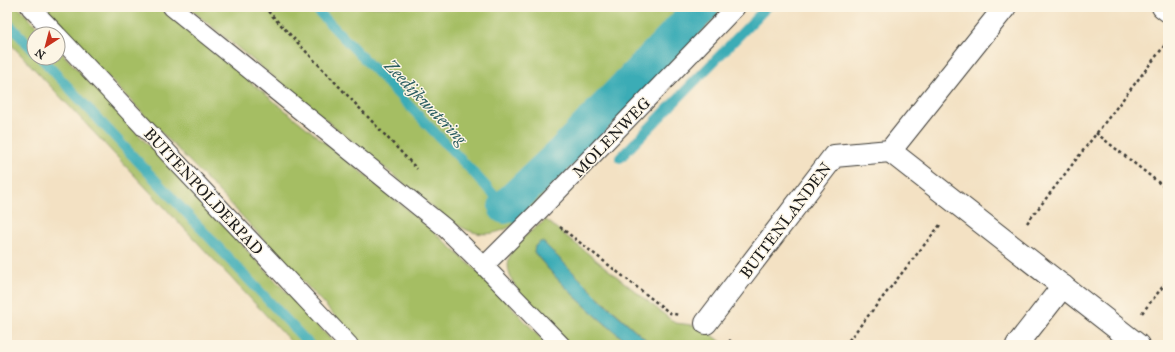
<svg xmlns="http://www.w3.org/2000/svg" width="1175" height="352" font-family="'IM FELL Great Primer',serif">
	<style>
		.green { fill: #a5be64; stroke: #606d40 }
		.water { fill: #3bacb6; stroke: #2c6469 }
		.lines { fill: none; stroke-linecap: round; stroke-linejoin: round }
		.stream { stroke: #3bacb6; stroke-width: 10 }
		.canal { stroke: #3bacb6; stroke-width: 34 }
		.lane-casing { stroke: #3c3a35; stroke-width: 20 }
		.street-casing { stroke: #3c3a35; stroke-width: 24 }
		.path { stroke: #3c3a35; stroke-width: 2.5; stroke-dasharray: 3 3; stroke-linecap: butt }
		.lane { stroke: #fff; stroke-width: 18 }
		.street { stroke: #fff; stroke-width: 22 }
		.labels { text-anchor: middle; stroke-width: 3; stroke-linejoin: round; paint-order: stroke }
		.street-label { font-size: 16px; fill: #1c1c1c; stroke: #fcf5e5 }
		.water-label { font-size: 17px; font-style: italic; fill: #2a5d61; stroke: #fcf5e5 }
	</style>
	<rect width="100%" height="100%" fill="#fcf5e5"/>
	<filter id="ink" filterUnits="userSpaceOnUse"><feTurbulence type="fractalNoise" baseFrequency=".025" numOctaves="2"/><feDisplacementMap in="SourceGraphic" scale="8" xChannelSelector="R" yChannelSelector="G"/><feConvolveMatrix kernelMatrix="1 2 1 2 8 2 1 2 1" color-interpolation-filters="sRGB"/></filter>
	<filter id="wash" filterUnits="userSpaceOnUse"><feTurbulence type="fractalNoise" baseFrequency=".012" numOctaves="4" result="noise"/><feDisplacementMap in="SourceGraphic" scale="16" xChannelSelector="R" yChannelSelector="G"/><feGaussianBlur stdDeviation="0.9" result="paint"/><feColorMatrix in="noise" values="0 0 0 0 0 0 0 0 0 0 0 0 0 0 0 0 0 1.4 0 .05"/><feComposite in="paint" operator="in"/></filter>
	<g filter="url(#wash)">
		<rect width="100%" height="100%" fill="#f3e1c3"/>
		<g class="green">
			<polygon points="7,7 18,7 44,34 34,34 34,58 58,58 58,49 336,345 294,345 7,40"/>
			<polygon points="40,7 158,7 425,224 486,279 547,345 362,345 227,200"/>
			<path d="M188,7H726L517,223C485,242 469,234 441,214Z"/>
			<path d="M546,220L675,323L701,326L725,345H652L577,278L534,252C562,287 596,317 631,345H568C559,335 550,326 541,316C526,300 498,276 512,251C520,238 534,229 546,220Z"/>
		</g>
		<path class="water" d="M540,242H543L604,303L652,345H631C596,317 562,287 534,252L535,246Z"/>
		<g class="lines">
			<g class="stream">
				<polyline points="314,7 471,170 516,219"/>
				<polyline points="7,22 34,51"/>
				<polyline points="41,58 310,345"/>
				<polyline points="620,158 767,7"/>
			</g>
			<polyline class="canal" points="505,207 563,152 702,7"/>
		</g>
	</g>
	<g filter="url(#ink)">
		<g class="lines">
			<defs>
				<g id="lane">
					<polyline points="30,7 56,34"/>
					<polyline points="172,7 444,227 484,266 561,345"/>
					<polyline points="58,36 349,345"/>
					<polyline points="484,266 539,211 736,7"/>
				</g>
				<g id="street">
					<polyline points="1163,7 1168,11"/>
					<polyline points="890,151 1138,345"/>
					<polyline points="706,323 834,156 890,151 1005,7"/>
					<polyline points="1017,345 1063,286"/>
				</g>
			</defs>
			<use href="#lane" class="lane-casing"/>
			<use href="#street" class="street-casing"/>
			<g class="path">
				<polyline points="264,7 417,169"/>
				<polyline points="1096,133 1168,190"/>
				<polyline points="1027,223 1168,41"/>
				<polyline points="560,227 670,313 679,315"/>
				<polyline points="1142,313 1168,280"/>
				<polyline points="729,340 735,345"/>
				<polyline points="845,345 940,225"/>
			</g>
			<use href="#lane" class="lane"/>
			<use href="#street" class="street"/>
		</g>
	</g>
	<g class="labels">
		<g class="street-label">
			<text transform="translate(611 137) rotate(-46)" y="6">MOLENWEG</text>
			<text transform="translate(204 191) rotate(47)" y="6">BUITENPOLDERPAD</text>
			<text transform="translate(785 220) rotate(-53)" y="6">BUITENLANDEN</text>
		</g>
		<g class="water-label">
			<text transform="translate(426 102) rotate(46)" y="6">Zeedijkwatering</text>
		</g>
	</g>
	<rect width="1175" height="352" fill="none" stroke="#fcf5e5" stroke-width="24"/>
	<g transform="translate(46 46) rotate(216)"><circle r="19" fill="#fcf5e5" stroke="#a29e95"/>
	<path d="M0-3L7 15L0 10L-7 15Z" fill="#c8321e"/>
	<text y="-6" font-size="11" font-weight="bold" text-anchor="middle" fill="#1c1c1c">N</text>
	</g>
</svg>
